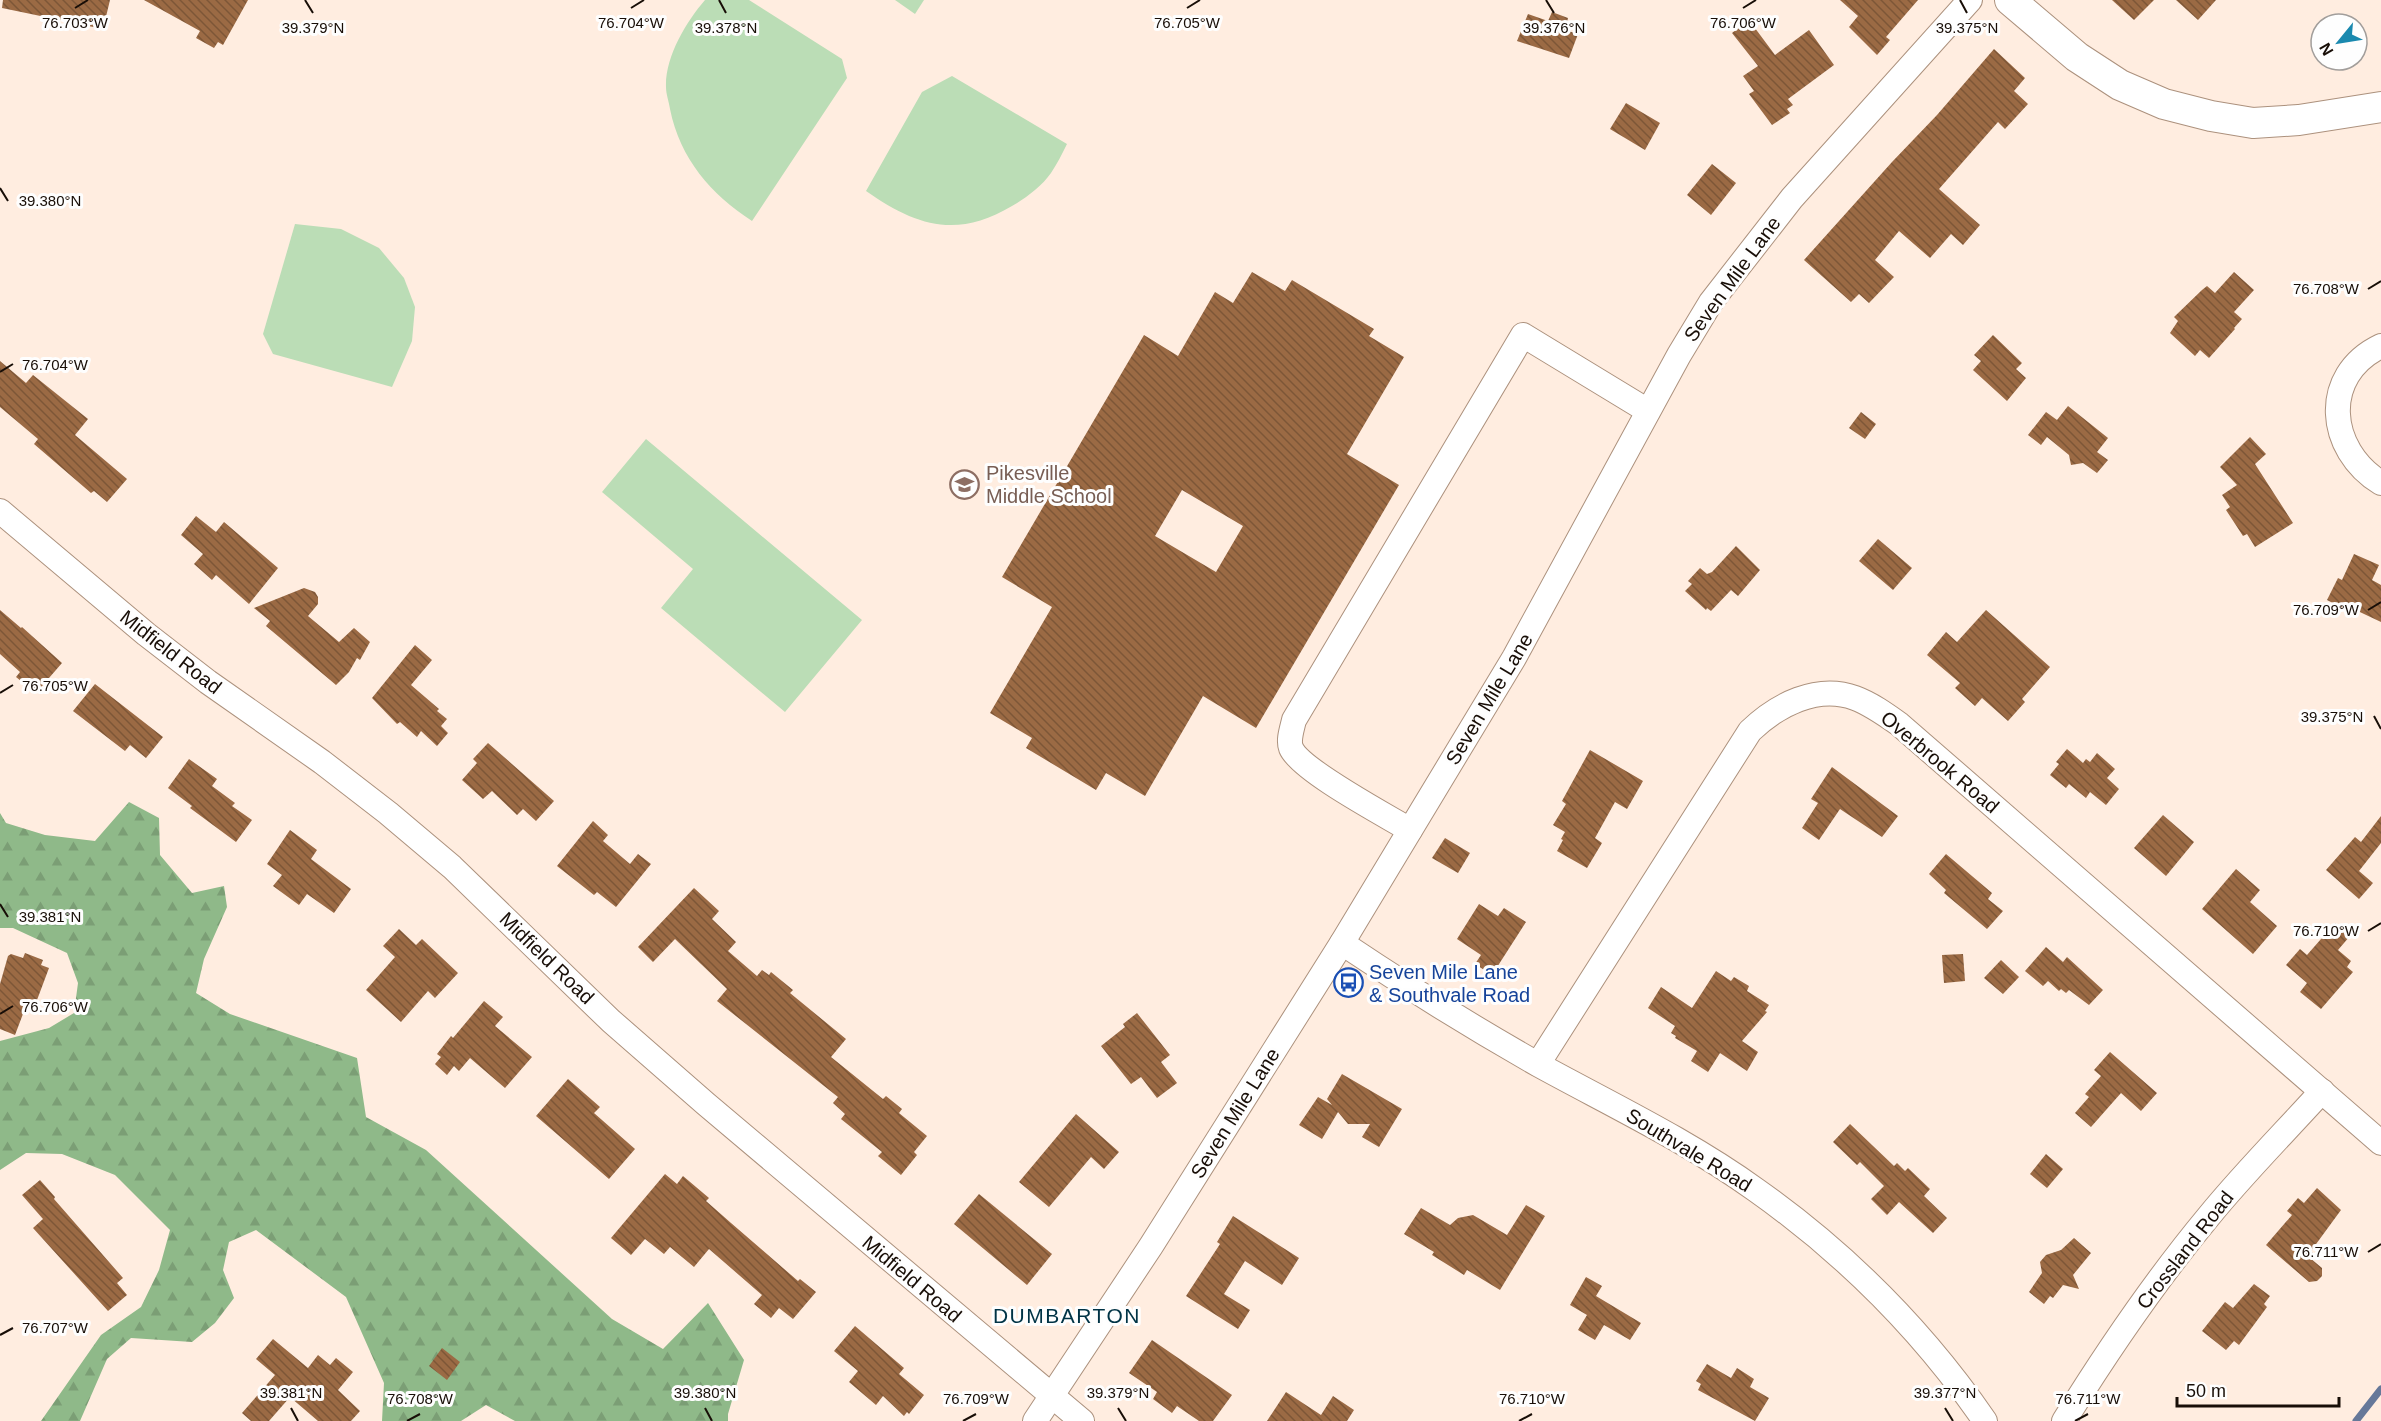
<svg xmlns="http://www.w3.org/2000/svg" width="2381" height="1421" font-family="Arial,sans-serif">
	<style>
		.forest { fill: url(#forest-firs) }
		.green { fill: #bbddb6 }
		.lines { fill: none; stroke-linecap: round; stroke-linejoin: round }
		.stream { stroke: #667899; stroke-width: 7 }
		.building { fill: url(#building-back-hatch); fill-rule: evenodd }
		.minor-casing { stroke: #ac917d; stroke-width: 26 }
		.major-casing { stroke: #ac917d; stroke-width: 32 }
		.minor { stroke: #fff; stroke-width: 24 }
		.major { stroke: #fff; stroke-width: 30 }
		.ticks { fill: none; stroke: #180e07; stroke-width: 2 }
		.labels { text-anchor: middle; stroke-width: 6; stroke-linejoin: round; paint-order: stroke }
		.street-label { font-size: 20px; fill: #180e07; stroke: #fefefe }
		.education-label { font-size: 20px; fill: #785e54; stroke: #fefefe; text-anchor: start }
		.transit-label { font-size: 20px; fill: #164399; stroke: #fefefe; text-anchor: start }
		.neighbourhood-label { font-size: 21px; letter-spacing: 1.5px; fill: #003345; stroke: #fefefe }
		.ticks-label { font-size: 15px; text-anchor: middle; fill: #180e07; stroke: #fefefe; stroke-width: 6; stroke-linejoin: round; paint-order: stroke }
	</style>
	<defs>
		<pattern id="forest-firs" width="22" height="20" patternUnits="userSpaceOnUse" patternTransform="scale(1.5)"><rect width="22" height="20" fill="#8fb989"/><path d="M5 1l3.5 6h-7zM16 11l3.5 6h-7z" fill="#7b9e75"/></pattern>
		<pattern id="building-back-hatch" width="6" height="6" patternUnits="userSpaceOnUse" patternTransform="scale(1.5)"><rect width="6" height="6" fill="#9b6a44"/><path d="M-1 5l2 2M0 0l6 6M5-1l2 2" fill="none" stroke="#7d5637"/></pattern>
	</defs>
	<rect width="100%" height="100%" fill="#ffede0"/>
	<polygon class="forest" points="129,802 159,818 160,855 192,893 224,886 227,907 204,959 196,993 230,1014 357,1058 366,1117 426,1150 612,1319 663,1349 708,1303 744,1360 728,1414 728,1421 515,1421 486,1405 461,1421 382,1421 384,1383 346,1297 256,1230 229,1242 223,1270 234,1298 215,1323 192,1342 131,1338 107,1359 80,1421 41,1421 101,1335 141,1307 159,1270 170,1230 115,1175 62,1154 26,1153 0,1170 0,1041 49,1028 74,1013 78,983 67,953 13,928 0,928 0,813 6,823 45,835 95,841"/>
	<g class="green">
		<path d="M705,0H749L842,59L847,78L752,221C711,194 680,159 670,109C669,102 666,94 666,87C665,57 686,22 705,0Z"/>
		<polygon points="895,0 924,0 915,14"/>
		<path d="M952,76L1067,144C1062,154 1057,164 1051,173C1042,186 1026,198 1012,206C957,239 916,226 866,191L922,92Z"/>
		<polygon points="295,224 341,229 379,248 404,278 415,307 412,341 392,387 273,354 263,334"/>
		<polygon points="646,439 862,620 785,712 661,608 693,569 602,492"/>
	</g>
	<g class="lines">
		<polyline class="stream" points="2356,1421 2381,1389"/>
	</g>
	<g class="building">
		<polygon points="3,0 110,0 103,29 2,8"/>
		<polygon points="144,0 248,0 223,45 218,42 214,48 196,38 200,31"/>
		<polygon points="1840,0 1918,0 1886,37 1890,40 1877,55 1849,27 1858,16"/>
		<polygon points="2112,0 2154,0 2134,20"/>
		<polygon points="2176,0 2216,0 2198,20"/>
		<polygon points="1552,12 1568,18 1565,30 1578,34 1569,58 1517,41 1528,14 1548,21"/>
		<polygon points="1749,20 1775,55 1809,30 1834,65 1788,99 1793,105 1787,109 1790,113 1772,125 1749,94 1754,91 1743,76 1758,66 1732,33"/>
		<polygon points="1994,49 2025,78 2014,91 2028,104 2005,129 1998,122 1939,189 1980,225 1963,245 1951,234 1930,258 1899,231 1875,260 1894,277 1869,303 1859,294 1851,302 1804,260 1892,162 1937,115"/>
		<polygon points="1626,103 1660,123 1645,150 1610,129"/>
		<polygon points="1712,164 1736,183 1711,215 1687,195"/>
		<path d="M1252,272L1285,291L1292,280L1374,329L1369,336L1404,357L1347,454L1399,485L1256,728L1203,696L1145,796L1106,773L1096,790L1026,748L1032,738L990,713L1052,607L1002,577L1144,335L1178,356L1215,292L1233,303ZM1182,490L1243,526L1216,572L1155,536Z"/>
		<polygon points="2234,272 2254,290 2234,312 2242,319 2234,328 2235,329 2209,358 2200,350 2195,356 2170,333 2178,321 2174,317 2202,290 2207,286 2215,293"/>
		<polygon points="1993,335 2022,363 2016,369 2026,378 2007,401 1973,370 1981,361 1974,355"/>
		<polygon points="0,361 26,383 33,375 88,419 75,435 127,479 107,502 94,491 91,493 34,444 38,439 0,407"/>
		<polygon points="2068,406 2108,438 2097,452 2108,460 2097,473 2083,463 2071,465 2069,455 2047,437 2041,445 2028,435 2046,412 2057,420"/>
		<polygon points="1861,412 1876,424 1865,439 1849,428"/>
		<polygon points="2250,437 2266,454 2255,464 2293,523 2255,547 2247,534 2243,536 2226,510 2230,507 2222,495 2237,485 2220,467"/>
		<polygon points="196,516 216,532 224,522 278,568 249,604 216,575 212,580 194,564 203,554 181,535"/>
		<polygon points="1878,539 1912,568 1893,590 1859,561"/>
		<polygon points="1736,546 1760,570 1738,596 1731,590 1711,611 1707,608 1706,610 1685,591 1692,584 1688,581 1700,568 1707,574 1712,572"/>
		<polygon points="2354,554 2379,565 2372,580 2381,585 2381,622 2345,605 2343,608 2327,600 2338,578 2342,580"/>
		<polygon points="304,588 315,592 318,597 318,604 308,616 339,642 354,628 370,642 360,660 357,658 349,672 336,685 266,626 270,621 254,608"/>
		<polygon points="0,610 21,628 22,627 62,663 36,693 16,677 20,672 0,654"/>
		<polygon points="1986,610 2050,667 2022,699 2025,702 2008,721 1982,698 1975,706 1955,688 1960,683 1927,655 1946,632 1957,642"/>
		<polygon points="415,645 432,660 411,685 439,709 437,711 447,719 441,726 448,733 437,746 421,731 417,737 400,722 397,724 372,698"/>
		<polygon points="95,684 163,737 146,758 130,745 125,751 73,711"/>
		<polygon points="488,743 554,801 536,821 523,809 517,815 492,791 483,799 462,780 477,763 473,759"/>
		<polygon points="2067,749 2083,763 2086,759 2090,762 2097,753 2115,769 2107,778 2119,789 2106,805 2090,792 2086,798 2069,784 2066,788 2050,775 2059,764 2056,762"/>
		<polygon points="1590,750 1643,781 1627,809 1615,802 1595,838 1602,843 1587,868 1557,851 1563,840 1561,839 1565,832 1553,825 1566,804 1562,801"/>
		<polygon points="189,759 217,779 212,786 235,803 232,806 252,820 236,842 190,808 192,806 168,788"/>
		<polygon points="1832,767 1898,816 1882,837 1840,809 1819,840 1802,828 1818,803 1811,799"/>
		<polygon points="2163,815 2194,842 2166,876 2134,848"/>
		<polygon points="2381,816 2381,843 2359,871 2373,883 2359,899 2326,870 2355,837 2361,842"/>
		<polygon points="593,821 608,835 603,841 630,864 638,854 651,864 616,907 597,892 594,895 557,866"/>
		<polygon points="290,830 317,850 311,859 351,889 334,913 307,894 299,905 273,886 282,875 267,864"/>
		<polygon points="1445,838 1470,853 1458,873 1432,858"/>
		<polygon points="1946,854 1992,893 1988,899 2003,911 1987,929 1944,893 1946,890 1929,874"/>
		<polygon points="2236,869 2260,890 2250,902 2277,926 2253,954 2202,909"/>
		<polygon points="694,888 719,911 712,919 736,942 728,951 757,976 762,970 769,975 771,972 793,990 790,993 846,1039 831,1057 883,1099 886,1096 902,1109 899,1113 927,1136 914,1152 917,1155 901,1175 878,1156 882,1152 841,1119 845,1114 833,1103 838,1097 717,1001 727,989 675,939 653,962 638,947"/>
		<polygon points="1479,904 1498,916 1504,908 1526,922 1492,975 1475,964 1481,955 1457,939"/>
		<polygon points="2335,923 2350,936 2338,950 2351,961 2347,967 2353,972 2321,1009 2300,992 2307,983 2286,965 2300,949 2307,955"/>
		<polygon points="399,929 416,945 422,939 458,973 435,998 428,991 401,1022 366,990 395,957 383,946"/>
		<polygon points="2046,947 2063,962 2067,957 2103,990 2089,1005 2069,990 2066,993 2061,989 2059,991 2048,981 2043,986 2025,971"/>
		<polygon points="25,953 43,960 41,965 49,968 34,1008 26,1006 15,1035 0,1029 0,984 8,956 11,954 23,958"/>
		<polygon points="1963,954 1965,981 1944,983 1942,955"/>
		<polygon points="2001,960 2019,977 2003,994 1984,978"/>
		<polygon points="1716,971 1731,981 1734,977 1749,986 1747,991 1769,1005 1765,1011 1767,1012 1742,1041 1758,1052 1747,1071 1720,1053 1708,1072 1691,1061 1697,1051 1675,1038 1676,1036 1671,1033 1675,1026 1648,1008 1661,987 1692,1008"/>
		<polygon points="484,1001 503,1017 495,1026 532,1057 505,1088 470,1058 459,1071 454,1066 447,1075 435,1064 441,1057 437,1054 451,1036 453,1038"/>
		<polygon points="1137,1013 1170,1055 1161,1062 1177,1083 1157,1098 1141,1077 1131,1084 1101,1046 1125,1027 1123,1024"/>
		<polygon points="2110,1052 2157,1093 2141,1111 2121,1093 2091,1127 2075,1113 2089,1097 2085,1094 2101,1076 2094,1070"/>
		<polygon points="1342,1074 1402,1109 1379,1147 1362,1137 1370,1124 1348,1124 1338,1112 1322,1139 1299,1125 1318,1097 1332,1105 1327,1099"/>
		<polygon points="568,1079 600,1107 594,1113 635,1149 609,1179 536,1116"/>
		<polygon points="1076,1114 1119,1152 1104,1169 1091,1157 1049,1207 1019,1182"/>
		<polygon points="1850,1124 1894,1166 1897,1163 1905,1171 1908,1168 1930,1189 1924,1196 1947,1218 1933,1233 1899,1202 1887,1215 1871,1199 1884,1186 1860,1162 1857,1165 1833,1142"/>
		<polygon points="2046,1154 2063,1169 2047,1188 2030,1174"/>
		<polygon points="665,1174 677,1184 683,1176 709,1198 706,1201 731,1223 798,1281 800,1279 816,1292 793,1319 779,1308 771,1318 754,1304 762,1295 709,1249 694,1267 670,1247 664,1254 645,1239 631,1255 611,1238"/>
		<polygon points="40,1180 55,1197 54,1199 123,1278 117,1283 127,1295 108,1311 33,1228 43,1219 22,1195"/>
		<polygon points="2317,1188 2341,1210 2311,1251 2314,1254 2310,1258 2322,1268 2322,1276 2317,1281 2309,1282 2266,1245 2292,1215 2287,1211 2298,1198 2304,1203"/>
		<polygon points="979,1194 1052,1254 1027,1285 954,1224"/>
		<polygon points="1526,1205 1545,1216 1500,1290 1467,1270 1464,1275 1432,1255 1434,1252 1404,1234 1421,1208 1450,1225 1458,1218 1473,1215 1507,1235"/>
		<polygon points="1233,1216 1299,1258 1282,1285 1245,1261 1224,1294 1250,1310 1238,1329 1186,1296 1220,1244 1217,1242"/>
		<polygon points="2074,1238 2091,1253 2073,1275 2079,1289 2063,1285 2053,1298 2050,1296 2044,1304 2029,1292 2042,1273 2040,1262 2046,1255 2061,1250"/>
		<polygon points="1586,1277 1602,1286 1596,1296 1641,1323 1630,1340 1604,1325 1595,1340 1578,1330 1587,1315 1570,1305"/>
		<polygon points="2254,1284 2270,1296 2264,1304 2267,1307 2239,1345 2234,1341 2226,1350 2202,1331 2225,1302 2233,1308"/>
		<polygon points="855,1326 904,1368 899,1374 924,1395 909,1414 907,1412 904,1416 883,1396 876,1405 849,1382 858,1371 834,1351"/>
		<polygon points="273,1339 308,1368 318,1355 330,1365 336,1358 353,1372 338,1390 360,1411 351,1421 318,1421 290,1397 269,1421 251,1421 242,1413 275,1375 256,1359"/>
		<polygon points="1152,1340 1232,1395 1213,1421 1199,1421 1177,1406 1172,1413 1153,1399 1157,1392 1129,1373"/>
		<polygon points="442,1348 460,1362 447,1380 429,1366"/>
		<polygon points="1707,1364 1731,1378 1737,1368 1754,1379 1750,1387 1769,1398 1755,1421 1698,1390 1701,1384 1696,1381"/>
		<polygon points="1286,1392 1321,1415 1333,1396 1354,1410 1347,1421 1267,1421"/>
	</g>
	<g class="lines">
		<defs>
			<g id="minor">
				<path d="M2381,346C2320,375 2327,450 2381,483"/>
				<polyline points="0,511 146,634 208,682 322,762 388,813 452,867 611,1021 706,1104 1082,1421"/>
				<path d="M1410,830C1387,816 1300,770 1291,748C1288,740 1292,729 1294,720L1523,335L1648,411"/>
				<path d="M1342,943C1406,986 1472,1027 1539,1065C1612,1105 1688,1141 1756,1190C1845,1253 1923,1331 1985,1421"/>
				<path d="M1538,1064L1750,731C1777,705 1817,684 1855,698C1871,704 1885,714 1899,724L2381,1143"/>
				<polyline points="1035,1421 1151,1246 1342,943 1514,658 1679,355 1711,302 1792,198 1970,0"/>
				<path d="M2064,1421C2108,1350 2155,1281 2209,1216C2244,1173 2284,1133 2322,1091"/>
			</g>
			<polyline id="major" points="2010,0 2077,57 2120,85 2164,104 2211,116 2253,123 2299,120 2381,107"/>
		</defs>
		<use href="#minor" class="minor-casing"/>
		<use href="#major" class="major-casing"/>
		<use href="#minor" class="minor"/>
		<use href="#major" class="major"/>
	</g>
	<path class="ticks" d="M305,0L313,13M719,0L726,13M1546,0L1554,13M1960,0L1967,13M75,8L88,0M631,8L644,0M1187,8L1200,0M1743,8L1756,0M0,188L8,201M2368,289L2381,281M0,372L13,364M2368,610L2381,602M0,693L13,685M2374,716L2381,729M0,904L8,917M2368,931L2381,923M0,1014L13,1006M2368,1252L2381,1244M0,1335L13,1328M291,1408L298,1421M705,1408L712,1421M1118,1408L1126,1421M1945,1408L1953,1421M407,1421L420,1414M963,1421L976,1414M1519,1421L1532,1414M2075,1421L2088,1414"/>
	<defs>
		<symbol id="school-ring" viewBox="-11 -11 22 22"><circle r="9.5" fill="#fefefe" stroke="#8d6e63" stroke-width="1.5"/><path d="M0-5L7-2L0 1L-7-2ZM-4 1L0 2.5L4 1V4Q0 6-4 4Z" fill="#8d6e63"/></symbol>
		<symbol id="bus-ring" viewBox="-11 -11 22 22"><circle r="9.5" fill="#fefefe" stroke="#1a4fb4" stroke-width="1.5"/><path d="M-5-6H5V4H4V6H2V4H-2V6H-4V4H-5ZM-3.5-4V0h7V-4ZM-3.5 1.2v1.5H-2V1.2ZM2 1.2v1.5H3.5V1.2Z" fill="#1a4fb4"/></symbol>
	</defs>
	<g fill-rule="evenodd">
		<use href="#school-ring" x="948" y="468" width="33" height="33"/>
		<use href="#bus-ring" x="1332" y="966" width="33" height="33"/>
	</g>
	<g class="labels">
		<g class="street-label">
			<text transform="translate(1732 279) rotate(-54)" y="7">Seven Mile Lane</text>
			<text transform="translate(171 652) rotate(38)" y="7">Midfield Road</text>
			<text transform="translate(1489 699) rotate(-59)" y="7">Seven Mile Lane</text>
			<text transform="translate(1940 762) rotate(40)" y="7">Overbrook Road</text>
			<text transform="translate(547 958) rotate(44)" y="7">Midfield Road</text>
			<text transform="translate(1235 1113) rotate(-58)" y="7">Seven Mile Lane</text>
			<text transform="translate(1689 1150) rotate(31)" y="7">Southvale Road</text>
			<text transform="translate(2185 1250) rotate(-52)" y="7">Crossland Road</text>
			<text transform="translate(912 1279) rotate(40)" y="7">Midfield Road</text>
		</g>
		<g class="education-label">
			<text x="986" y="480">Pikesville<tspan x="986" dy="23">Middle School</tspan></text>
		</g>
		<g class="transit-label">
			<text x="1369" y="979">Seven Mile Lane<tspan x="1369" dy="23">&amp; Southvale Road</tspan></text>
		</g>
		<g class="neighbourhood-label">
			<text x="1067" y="1323">DUMBARTON</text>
		</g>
	</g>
	<g class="ticks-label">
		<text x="75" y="28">76.703°W</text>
		<text x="631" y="28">76.704°W</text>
		<text x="1187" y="28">76.705°W</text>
		<text x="1743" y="28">76.706°W</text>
		<text x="1554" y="33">39.376°N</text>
		<text x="1967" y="33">39.375°N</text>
		<text x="313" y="33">39.379°N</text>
		<text x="726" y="33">39.378°N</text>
		<text x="50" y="206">39.380°N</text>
		<text x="2326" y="294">76.708°W</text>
		<text x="55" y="370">76.704°W</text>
		<text x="2326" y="615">76.709°W</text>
		<text x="55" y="691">76.705°W</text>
		<text x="2332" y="722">39.375°N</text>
		<text x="50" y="922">39.381°N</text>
		<text x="2326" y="936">76.710°W</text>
		<text x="55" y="1012">76.706°W</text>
		<text x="2326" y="1257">76.711°W</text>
		<text x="55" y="1333">76.707°W</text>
		<text x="291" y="1398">39.381°N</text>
		<text x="705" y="1398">39.380°N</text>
		<text x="1118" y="1398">39.379°N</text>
		<text x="1945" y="1398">39.377°N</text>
		<text x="420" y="1404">76.708°W</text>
		<text x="976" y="1404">76.709°W</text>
		<text x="1532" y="1404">76.710°W</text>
		<text x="2088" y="1404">76.711°W</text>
	</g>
	<g transform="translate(2339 42) rotate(240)"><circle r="28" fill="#fefefe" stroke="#a29e9b" stroke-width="1.5"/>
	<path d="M0-4.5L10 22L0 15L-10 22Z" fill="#1a89af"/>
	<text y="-9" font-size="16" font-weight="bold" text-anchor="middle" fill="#180e07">N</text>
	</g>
	<path d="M2177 1397v9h162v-9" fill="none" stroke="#180e07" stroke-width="3"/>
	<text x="2186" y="1397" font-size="18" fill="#180e07" stroke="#fefefe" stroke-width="4.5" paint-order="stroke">50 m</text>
</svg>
